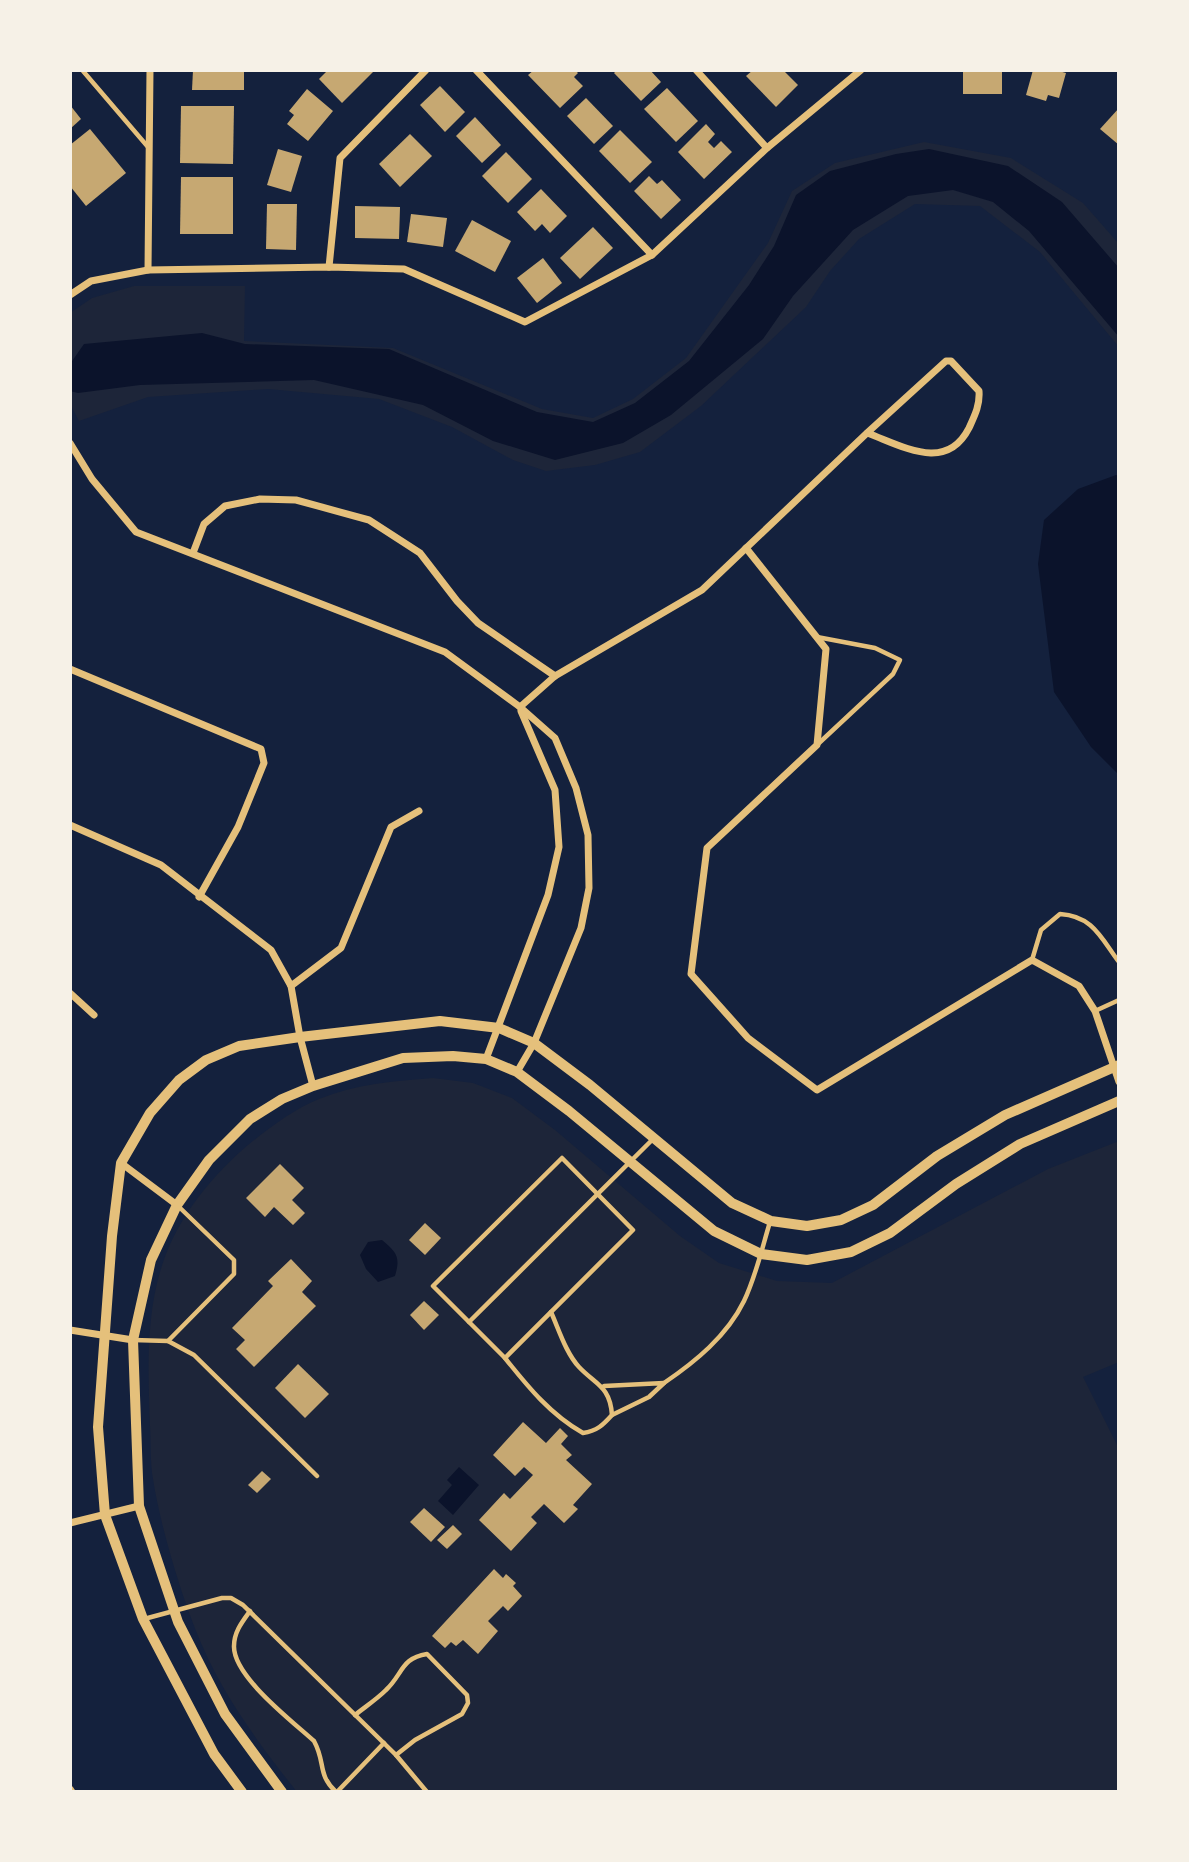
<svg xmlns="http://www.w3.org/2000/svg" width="1189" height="1862" font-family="'Public Sans',sans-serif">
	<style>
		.green { fill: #1d2539 }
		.water { fill: #0b132b }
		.building { fill: #c6a872 }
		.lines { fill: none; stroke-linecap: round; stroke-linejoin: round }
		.service { stroke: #e5c07b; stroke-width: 4.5 }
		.minor { stroke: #e5c07b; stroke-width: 7 }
		.tertiary { stroke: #e5c07b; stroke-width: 10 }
	</style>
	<rect width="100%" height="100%" fill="#14213d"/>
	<g class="green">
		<polygon points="924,142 1011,158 1083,203 1119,244 1119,347 1040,252 980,206 915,204 859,239 830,271 806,307 701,406 640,452 595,465 546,471 513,460 452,427 379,399 268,389 148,397 79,421 70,404 70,313 92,298 134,286 245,286 244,341 393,348 542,409 593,418 633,399 686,358 768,243 792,191 835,163"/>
		<path d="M433,1078L473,1083L512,1098L555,1130L680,1236L719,1263L777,1281L832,1283L1048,1169L1119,1141V1362L1083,1377L1119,1449V1792H297C258,1743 219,1690 196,1631C179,1588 160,1524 153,1479C150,1462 151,1443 150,1426C148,1369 145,1308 166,1254C183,1211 214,1174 248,1145C269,1128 294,1109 319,1099C356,1084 394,1081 433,1078Z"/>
	</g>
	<g class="water">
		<polygon points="929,149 1008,166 1062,202 1119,268 1119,337 1029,231 993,202 953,190 908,196 853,230 793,296 763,339 671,415 623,443 555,460 493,441 423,405 314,380 140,385 78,393 70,391 70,364 84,344 202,333 245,344 389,349 537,412 593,422 635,403 689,361 749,285 774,246 796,195 830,171 896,154"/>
		<polygon points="1116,475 1119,476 1119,775 1091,747 1054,692 1038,564 1044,520 1078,489"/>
		<path d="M382,1240C396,1252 401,1256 395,1276L378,1282L366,1269L360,1255L368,1242Z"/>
		<polygon points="459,1467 479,1485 453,1515 438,1501 452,1485 447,1480"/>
	</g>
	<g class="building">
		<polygon points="193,70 244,70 244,90 192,90"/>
		<polygon points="328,70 375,70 342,103 319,79"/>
		<polygon points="534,70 575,70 578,73 574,77 583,86 560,108 528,75"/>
		<polygon points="617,70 650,70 661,82 641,101 614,73"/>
		<polygon points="753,70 783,70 798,85 776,107 746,76"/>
		<rect x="963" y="70" width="39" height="24"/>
		<polygon points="1033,70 1055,70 1066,73 1059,98 1048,95 1046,101 1026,95"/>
		<polygon points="440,86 465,112 445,132 420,105"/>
		<polygon points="667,88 698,121 676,142 644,109"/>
		<polygon points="307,89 333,111 308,141 287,124 294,115 289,111"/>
		<polygon points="586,98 613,126 594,144 567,116"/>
		<polygon points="70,105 81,119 70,129"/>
		<polygon points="181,106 234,106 233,164 180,163"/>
		<polygon points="1119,108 1119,145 1100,129"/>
		<polygon points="475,117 501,145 482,163 456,136"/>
		<polygon points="706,124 715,134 708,142 714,148 721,141 732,152 704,179 678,152"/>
		<polygon points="90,129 126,173 86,206 70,186 70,145"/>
		<polygon points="620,130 652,162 630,183 599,151"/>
		<polygon points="410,134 432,156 400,187 379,164"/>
		<polygon points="278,149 302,156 291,192 267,185"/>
		<polygon points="506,152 532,179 508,203 482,176"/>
		<polygon points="649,176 657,184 662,180 681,200 661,219 634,191"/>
		<polygon points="181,177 233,177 233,234 180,234"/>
		<polygon points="541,189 567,216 550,233 542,224 535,231 517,212"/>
		<polygon points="267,204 297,204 296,250 266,249"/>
		<polygon points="355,206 400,207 399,239 355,238"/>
		<polygon points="411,214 447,218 443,247 407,242"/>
		<polygon points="472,220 511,241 495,272 455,251"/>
		<polygon points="593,227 613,248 580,279 560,258"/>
		<polygon points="543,258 562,283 537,303 517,278"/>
		<polygon points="280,1164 304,1188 292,1200 305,1213 293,1225 274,1207 265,1217 246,1198"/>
		<polygon points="425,1223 441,1238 425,1255 409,1240"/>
		<polygon points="291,1259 312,1281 302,1292 316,1306 254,1367 236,1349 245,1340 232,1328 273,1286 268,1281"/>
		<polygon points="424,1301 439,1315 424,1330 410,1315"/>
		<polygon points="298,1364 329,1394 305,1418 275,1388"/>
		<polygon points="523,1422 546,1443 560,1428 568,1436 561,1444 572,1455 566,1460 592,1484 573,1505 578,1509 564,1523 544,1504 531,1517 537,1523 511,1551 479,1520 504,1493 510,1499 533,1475 524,1467 515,1476 493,1455"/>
		<polygon points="262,1471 271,1479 257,1493 248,1485"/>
		<polygon points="424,1508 445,1527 431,1542 410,1522"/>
		<polygon points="453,1525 462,1534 447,1549 437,1540"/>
		<polygon points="494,1569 503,1578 506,1574 516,1583 513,1586 522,1596 508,1611 503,1606 488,1621 498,1631 478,1654 463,1640 456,1646 451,1642 445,1648 432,1636"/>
	</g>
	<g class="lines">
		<g class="service">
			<polyline points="83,71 148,147"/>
			<polyline points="817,637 875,648 900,660 893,674 818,744"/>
			<path d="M1032,960L1041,930L1060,914C1093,916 1101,938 1119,962"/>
			<polyline points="1095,1011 1119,1000"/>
			<polygon points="562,1158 633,1230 505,1358 433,1286"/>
			<polyline points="469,1322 653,1139"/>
			<polyline points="133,1340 168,1341 194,1355 317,1476"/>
			<polyline points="168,1341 234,1274 234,1260 177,1205"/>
			<path d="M505,1358C528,1387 551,1415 583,1433C597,1431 603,1425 612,1415C610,1386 596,1385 579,1367C566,1353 559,1330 551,1312"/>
			<path d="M664,1383C695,1362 727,1336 744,1301C756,1276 762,1248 770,1222"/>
			<polyline points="604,1386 664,1383 649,1397 612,1415"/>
			<path d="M250,1611C242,1622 234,1632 234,1646C233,1676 292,1721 314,1741C326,1763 317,1774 336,1792"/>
			<polyline points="144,1619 222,1598 231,1598 243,1605 396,1755 427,1792"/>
			<path d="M355,1715C365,1707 377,1699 386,1690C403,1674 401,1658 427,1654L467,1695L468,1703L462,1714L415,1740L396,1755"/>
			<polyline points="337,1792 384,1743"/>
		</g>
		<g class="minor">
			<polyline points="476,70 652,255"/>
			<polyline points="696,70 767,148"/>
			<polyline points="329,267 340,158 426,70"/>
			<polyline points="148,270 150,70"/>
			<polyline points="70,295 91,281 148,270 329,267 404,269 525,322 652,255 767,148 861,70"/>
			<polyline points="70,443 92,479 136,532 445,652 520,707 555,738 576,788 588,835 589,888 581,928 534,1043 517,1072"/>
			<polyline points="746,548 826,649 817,745 707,848 691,974 748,1038 817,1090 1032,960 1079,986 1095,1011 1119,1082"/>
			<polyline points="193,553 204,524 225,506 260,499 296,500 369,520 420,553 457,601 478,623 555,676"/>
			<polyline points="70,669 261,749 264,763 238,827 199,897"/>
			<path d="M520,707L555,676L702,590L867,433L946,361H951L979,391C980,405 975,415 969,428C946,473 903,446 867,433"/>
			<polyline points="70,825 161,865 271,950 291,986 300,1037 313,1086"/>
			<polyline points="291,986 341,948 391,827 419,811"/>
			<polyline points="70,993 94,1015"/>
			<polyline points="486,1059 548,895 559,847 555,790 521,711"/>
			<polyline points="121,1163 177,1205"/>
			<polyline points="70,1330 133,1340"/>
			<polyline points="70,1523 139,1506"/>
			<polyline points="70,1789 72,1792"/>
		</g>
		<g class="tertiary">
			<polyline points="242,1792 214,1754 143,1619 105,1515 98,1427 112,1236 121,1163 150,1113 179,1080 206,1060 239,1046 300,1037 440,1021 499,1028 534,1043 590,1085 732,1203 771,1221 807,1226 841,1220 873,1205 937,1156 1005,1115 1119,1065"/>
			<polyline points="282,1792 225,1714 178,1622 139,1506 133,1340 151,1260 177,1205 209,1160 250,1119 282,1099 313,1086 403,1058 453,1056 486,1059 517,1072 569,1111 714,1231 761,1254 807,1260 851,1252 890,1233 956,1184 1020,1144 1119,1101"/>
		</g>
	</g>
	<rect width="1189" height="1862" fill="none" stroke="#f6f1e7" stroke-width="144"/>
</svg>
